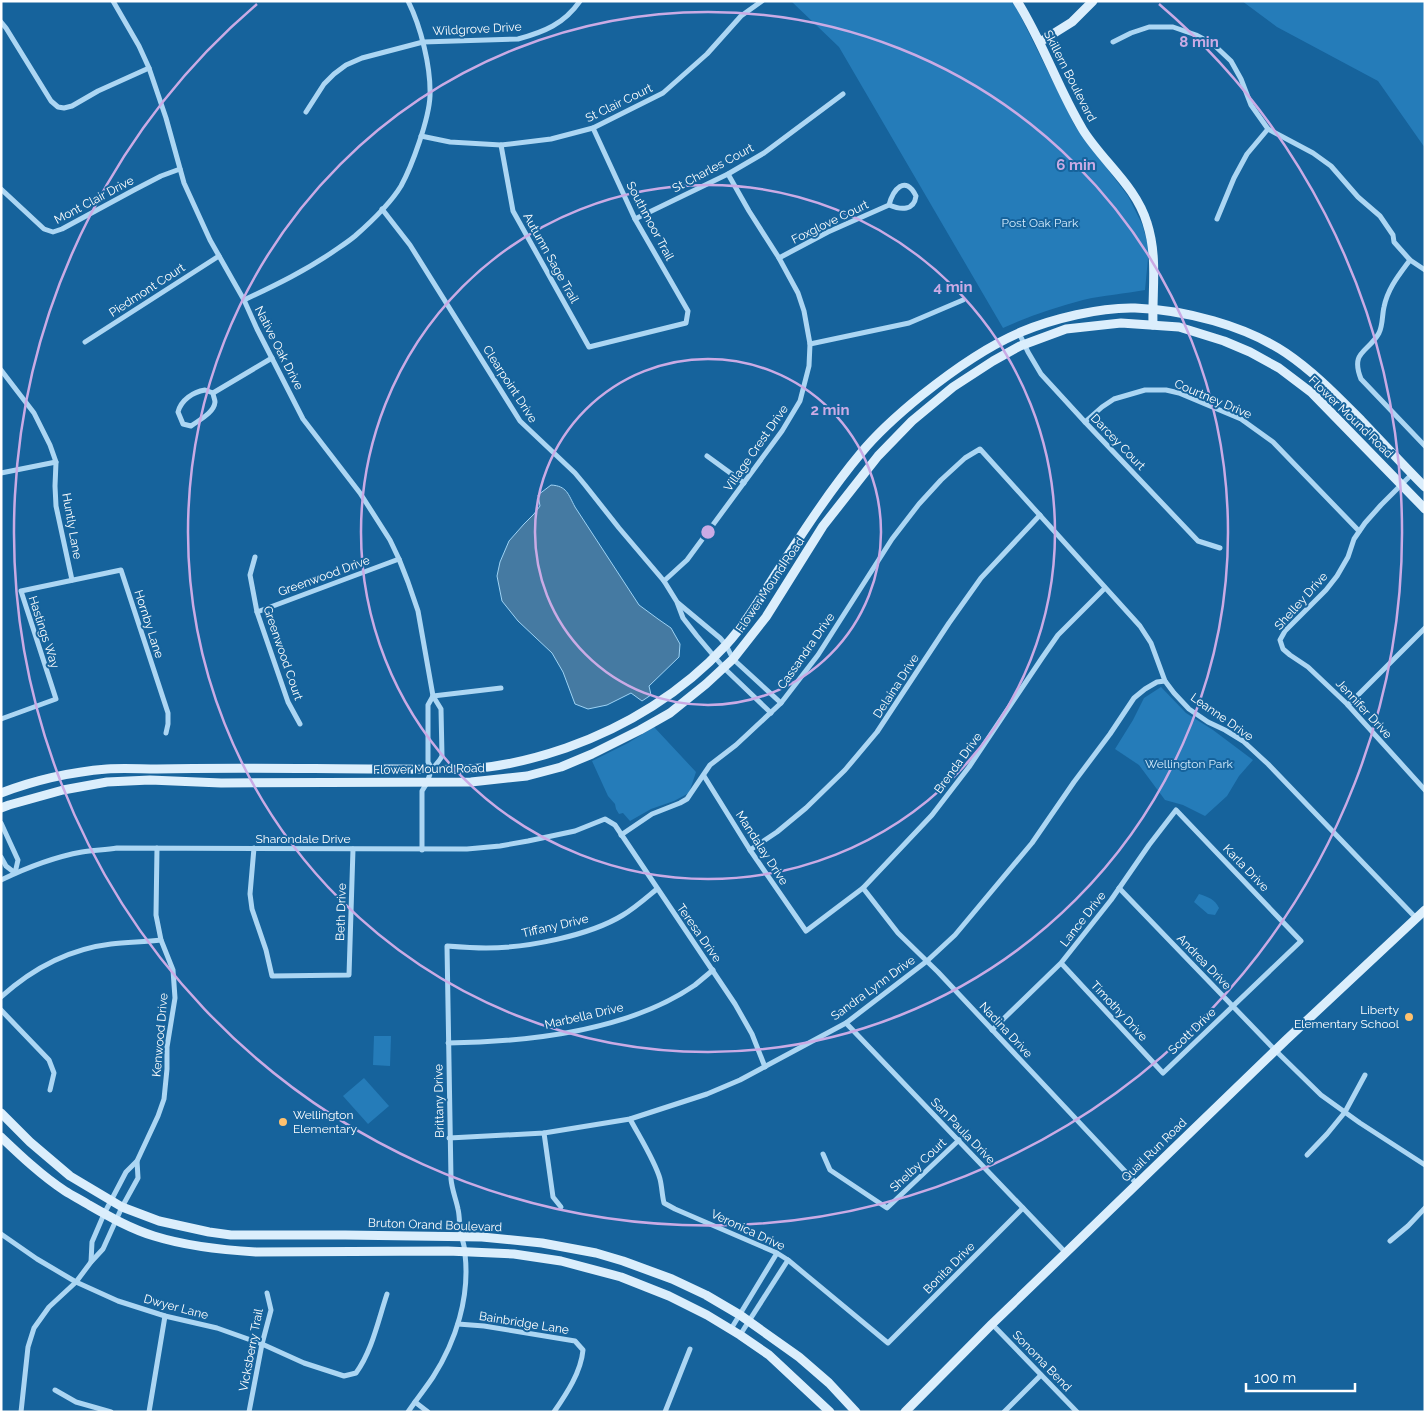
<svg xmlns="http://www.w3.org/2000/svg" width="1426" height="1413" font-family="Raleway,sans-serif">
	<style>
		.green { fill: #257cb9 }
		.water { fill: #457aa2; stroke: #9ed3f5 }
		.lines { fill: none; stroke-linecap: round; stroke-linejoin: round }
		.street { stroke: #acd6f3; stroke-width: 5 }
		.secondary { stroke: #dbeefc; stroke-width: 9 }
		.ring { fill: none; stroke: #caabe5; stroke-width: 2.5 }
		.poi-dot { fill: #ffc16e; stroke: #16639c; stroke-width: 2 }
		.labels { text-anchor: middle; stroke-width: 4; stroke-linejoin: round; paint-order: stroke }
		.street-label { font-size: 12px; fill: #fff; stroke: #16639c }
		.park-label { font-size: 12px; fill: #d4ecfd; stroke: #16639c }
		.poi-label { font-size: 12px; fill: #fff; stroke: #16639c; text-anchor: end }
		.centre { fill: #caabe5; stroke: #16639c; stroke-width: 2.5 }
		.ring-label { font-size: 15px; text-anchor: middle; font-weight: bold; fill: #caabe5; stroke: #16639c; stroke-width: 4; stroke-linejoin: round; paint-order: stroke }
	</style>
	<rect width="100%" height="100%" fill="#16639c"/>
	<g class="green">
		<path d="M791,1H1011L1016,7L1075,126L1128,196L1142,224L1149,248L1145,290C1125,294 1103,295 1083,300C1056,307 1029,316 1003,328L839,47Z"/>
		<polygon points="1242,1 1425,1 1425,148 1378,81 1277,27"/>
		<polygon points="1161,687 1186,713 1213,730 1253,760 1239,776 1227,796 1205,816 1183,805 1165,800 1139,765 1115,749 1133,720 1144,698"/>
		<polygon points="654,727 696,772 689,793 674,801 651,809 630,821 623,813 619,814 616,809 615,804 608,796 592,761 628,743"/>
		<path d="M1199,894C1208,897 1215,899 1219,908L1215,915L1208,914L1194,902Z"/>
		<polygon points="374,1036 391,1036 390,1066 373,1065"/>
		<polygon points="364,1078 389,1106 368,1124 343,1096"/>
	</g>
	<path class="water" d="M551,485C567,486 568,494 575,507L639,605L658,619L671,628L680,644L679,657L649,686L651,695L642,701L631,693L607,705L588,709L575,704L563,672L552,653L518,621L502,601L497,576L500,562L509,541L524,524L534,514L540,506L538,495Z"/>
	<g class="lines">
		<g class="street">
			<path d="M113,1L139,46L149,68L166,118L184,183L210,240L244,300L257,329L303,419L360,493L390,540L399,559L408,582L418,611L433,696L441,709L442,756C439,762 434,766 431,771C428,779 428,783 422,791V850"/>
			<polyline points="1,22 6,28 51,101 58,107 64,108 72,106 98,91 149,68"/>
			<polyline points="1113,42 1131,33 1149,27 1173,27 1196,35 1213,44 1231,61 1241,79 1251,105 1268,129 1313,153 1331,166 1358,197 1380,216 1393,235 1394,242 1410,260 1425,270"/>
			<path d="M306,112L324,84L334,74L346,65L362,58L423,42L518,39C544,32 564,24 580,1"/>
			<polyline points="421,136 450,142 501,145 551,139 593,128 663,93 707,54 741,16 762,1"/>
			<polyline points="501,145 513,211 589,347 686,323 688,311 635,219 593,128"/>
			<polyline points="1,189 44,229 53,232 62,229 134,190 161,176 180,169"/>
			<polyline points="382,209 410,245 520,421 575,473 585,485 619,528 664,581 677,602 683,618 697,636 724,668 771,713"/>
			<polyline points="635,219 728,174 764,153 843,94"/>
			<polyline points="1217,219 1234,178 1247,154 1268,129"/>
			<path d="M779,258L828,232L889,205C901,210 914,211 916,196C905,174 893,190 889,205"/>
			<path d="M1410,260C1399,275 1388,288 1384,307C1382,315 1383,325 1379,333C1368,353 1350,351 1361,379L1425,446"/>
			<path d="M244,300C276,285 307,270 337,249C343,245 349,241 355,236C371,222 390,204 401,186C412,166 429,119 430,96C431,67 421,27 408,1"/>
			<polyline points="1019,333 1028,352 1041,374 1085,422 1198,541 1220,548"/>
			<polyline points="85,342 219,256"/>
			<polyline points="810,344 909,323 963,300"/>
			<polyline points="1,370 34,413 50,445 56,462 55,486 56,506 72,580"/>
			<path d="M205,390L213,393C213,396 215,399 215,402C214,413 199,420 191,426L183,424L178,412C181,400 193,392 205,390Z"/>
			<polyline points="213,393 272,358"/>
			<polyline points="1085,422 1102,407 1114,399 1145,390 1166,390 1179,393 1241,419 1273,442 1359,531"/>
			<polyline points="707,456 744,483"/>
			<polyline points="1,473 56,462"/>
			<polyline points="1412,474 1381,505 1365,523 1354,539 1348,557 1337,576 1326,590 1285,631 1280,640 1283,649 1290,655 1308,667 1347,704 1425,790"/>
			<polyline points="255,557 250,575 257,612 288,702 300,724"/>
			<polyline points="664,581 687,560 782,431 800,401 809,366 810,344 804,311 798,293 779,258 749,211 728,174"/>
			<polyline points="678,603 720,638 726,645 733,659 781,703"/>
			<polyline points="257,612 399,559"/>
			<polyline points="433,696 501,688"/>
			<polyline points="1348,705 1425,628"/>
			<polyline points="1,719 56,699 21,591 121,570 168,713 168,724 166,733"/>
			<polyline points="432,769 428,762 428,705 433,696"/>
			<polyline points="704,776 750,850 806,931 863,888 932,815 969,767 1042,658 1058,635 1105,588"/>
			<polyline points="1,823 18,860 15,873 6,866 1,857"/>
			<polyline points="621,835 652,814 680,803 687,799 710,765 736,745 781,703 818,655 892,539 919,504 941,480 965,458 980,449 1140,626 1151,643 1165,681 1174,693 1189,709 1208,722 1225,730 1243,741 1268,764 1416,918"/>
			<polyline points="254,848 250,894 252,909 266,950 272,976 349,975 353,849"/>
			<polyline points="750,850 777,832 806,808 845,770 877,732 949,623 981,578 1040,515"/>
			<path d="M1,880C26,868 54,857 82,852C94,850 106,850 117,848L467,849L500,846L528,841L575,831L605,819L615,825L735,1004L752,1034L765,1067"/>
			<polyline points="863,888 898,933 938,972 1137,1184"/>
			<polyline points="1119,888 1275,1050 1321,1095 1360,1123 1425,1165"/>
			<path d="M1,997C32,969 69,949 111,944C128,942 145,942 161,940"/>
			<polyline points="1,1010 49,1060 54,1073 50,1090"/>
			<polyline points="846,1023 1066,1253"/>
			<polyline points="992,1030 1061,963 1111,900 1149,845 1176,810 1301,941 1163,1073 1061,963"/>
			<path d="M448,1043C528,1042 628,1031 695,985C701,980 707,975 713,970"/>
			<path d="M630,1119C639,1136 655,1161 660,1179C662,1187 662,1195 664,1203L675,1209L777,1253L788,1260L888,1343L1023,1208"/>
			<polyline points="544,1133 553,1197 561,1207"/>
			<polyline points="449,1138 544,1133 630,1119 707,1094 740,1080 846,1023 927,961 955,935 1032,843 1074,782 1110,734 1134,698 1145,689 1157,682 1165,681"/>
			<polyline points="823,1154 830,1170 887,1208 959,1140"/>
			<polyline points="1307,1155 1327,1134 1345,1112 1365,1075"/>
			<path d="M1,1234L37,1259L76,1282L118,1301L165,1316L217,1328L262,1344L304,1363L344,1376L356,1373C372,1351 378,1321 387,1294"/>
			<polyline points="1390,1241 1408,1226 1425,1208"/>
			<polyline points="91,1262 92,1242 104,1214 126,1172 137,1161 158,1116 164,1099 167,1069 167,1047 175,998 173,970 161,940 156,915 157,848"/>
			<path d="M458,1324L484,1326L575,1341L583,1350C581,1372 567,1393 554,1412"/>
			<polyline points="992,1324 1077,1412"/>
			<polyline points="731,1329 777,1253"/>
			<polyline points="740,1335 788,1260"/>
			<polyline points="55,1390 76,1402 111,1412"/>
			<polyline points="415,1402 428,1412"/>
			<polyline points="21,1412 28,1347 34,1328 49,1307 76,1282 91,1262 103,1249 122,1207 138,1178 137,1161"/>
			<polyline points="149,1412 165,1316"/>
			<polyline points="249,1412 262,1344 271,1310 267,1293"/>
			<path d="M408,1412C416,1400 425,1389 433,1377C456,1341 470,1297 465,1254C465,1247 463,1242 461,1235C459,1227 460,1217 458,1209C456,1199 452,1190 451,1179L447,946C460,947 473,948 486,948C526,948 589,936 623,915C635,908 646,898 657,889"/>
			<polyline points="665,1412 690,1349"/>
			<polyline points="1004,1412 1041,1375"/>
		</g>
		<g class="secondary">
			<path d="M1017,1C1043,42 1058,89 1083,130C1103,162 1136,186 1147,223C1158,257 1152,290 1153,325"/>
			<polyline points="1040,42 1072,22 1093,1"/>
			<path d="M1,793C35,780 70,772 107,769C124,768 141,769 157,769C236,767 314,769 392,769C417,769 443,770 468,769C501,767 534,759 566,748C626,727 683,692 726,645C747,622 762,595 779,569C805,529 831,489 861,453C879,431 901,412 922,395C952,371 985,347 1021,332C1052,319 1100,307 1135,308C1185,310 1244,325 1286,353C1314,372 1337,396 1361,420C1382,442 1403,465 1425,487"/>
			<polyline points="1,808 9,805 63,790 107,782 150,780 221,783 471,782 527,776 561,767 592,754 640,730 670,713 706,684 733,659 766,617 823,526 878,456 912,421 953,387 993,361 1020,346 1066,329 1121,323 1179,327 1224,341 1250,352 1279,368 1312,393 1425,509"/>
			<polyline points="1,1113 30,1142 70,1176 122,1207 159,1221 209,1232 231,1235 345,1235 482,1237 542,1243 596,1253 623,1261 672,1279 706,1295 740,1315 799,1357 829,1383 856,1412"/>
			<path d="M1,1137C21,1156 42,1176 65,1191C73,1196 81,1200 89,1205C110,1217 131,1229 154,1236C186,1246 222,1250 256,1252L448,1251L514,1254L561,1261L621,1277L669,1296L707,1315L740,1335L769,1355L830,1412"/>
			<polyline points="905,1412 992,1324 1286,1040 1425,910"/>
		</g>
	</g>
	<g class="ring">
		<circle cx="708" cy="532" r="173"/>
		<circle cx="708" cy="532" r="347"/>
		<circle cx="708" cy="532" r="520"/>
		<path d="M1159 4A694 694 0 1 1 257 4"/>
	</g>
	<g class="poi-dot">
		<circle cx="1409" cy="1017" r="5"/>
		<circle cx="283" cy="1122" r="5"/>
	</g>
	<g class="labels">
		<g class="street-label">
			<text transform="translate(477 29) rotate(-3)" y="4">Wildgrove Drive</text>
			<text transform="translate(1070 76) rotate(63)" y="4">Skillern Boulevard</text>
			<text transform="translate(619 103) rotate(-26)" y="4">St Clair Court</text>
			<text transform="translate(713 168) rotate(-28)" y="4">St Charles Court</text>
			<text transform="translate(94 200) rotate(-28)" y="4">Mont Clair Drive</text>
			<text transform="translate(650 221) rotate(62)" y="4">Southmoor Trail</text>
			<text transform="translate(830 222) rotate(-26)" y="4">Foxglove Court</text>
			<text transform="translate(551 258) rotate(61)" y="4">Autumn Sage Trail</text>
			<text transform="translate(147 290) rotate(-33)" y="4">Piedmont Court</text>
			<text transform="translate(279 348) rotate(63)" y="4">Native Oak Drive</text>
			<text transform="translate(510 384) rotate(57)" y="4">Clearpoint Drive</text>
			<text transform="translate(1213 399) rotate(23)" y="4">Courtney Drive</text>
			<text transform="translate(1351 417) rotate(44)" y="4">Flower Mound Road</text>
			<text transform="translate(1118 442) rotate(46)" y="4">Darcey Court</text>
			<text transform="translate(756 448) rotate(-55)" y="4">Village Crest Drive</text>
			<text transform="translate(72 526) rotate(80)" y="4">Huntly Lane</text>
			<text transform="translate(324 576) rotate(-20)" y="4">Greenwood Drive</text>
			<text transform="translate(770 585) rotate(-56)" y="4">Flower Mound Road</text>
			<text transform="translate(1301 601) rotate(-48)" y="4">Shelley Drive</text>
			<text transform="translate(149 624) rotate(72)" y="4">Hornby Lane</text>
			<text transform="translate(44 632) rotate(72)" y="4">Hastings Way</text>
			<text transform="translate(806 651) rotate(-55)" y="4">Cassandra Drive</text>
			<text transform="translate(283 653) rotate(71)" y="4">Greenwood Court</text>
			<text transform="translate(896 686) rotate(-57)" y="4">Delaina Drive</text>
			<text transform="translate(1364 709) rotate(47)" y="4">Jennifer Drive</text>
			<text transform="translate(1222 717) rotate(35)" y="4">Leanne Drive</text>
			<text transform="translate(958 763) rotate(-54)" y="4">Brenda Drive</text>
			<text transform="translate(429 769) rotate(-1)" y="4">Flower Mound Road</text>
			<text x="303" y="843">Sharondale Drive</text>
			<text transform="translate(762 848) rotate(57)" y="4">Mandalay Drive</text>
			<text transform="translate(1246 868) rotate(46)" y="4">Karla Drive</text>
			<text transform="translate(341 912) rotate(-88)" y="4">Beth Drive</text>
			<text transform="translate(1083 919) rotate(-52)" y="4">Lance Drive</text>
			<text transform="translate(555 926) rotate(-13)" y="4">Tiffany Drive</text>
			<text transform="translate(699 933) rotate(55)" y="4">Teresa Drive</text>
			<text transform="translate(1204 962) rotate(46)" y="4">Andrea Drive</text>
			<text transform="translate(873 988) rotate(-36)" y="4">Sandra Lynn Drive</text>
			<text transform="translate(1119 1011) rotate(47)" y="4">Timothy Drive</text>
			<text transform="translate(584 1016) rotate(-13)" y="4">Marbella Drive</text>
			<text transform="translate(1006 1030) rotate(47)" y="4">Nadina Drive</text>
			<text transform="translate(1192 1031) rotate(-44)" y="4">Scott Drive</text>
			<text transform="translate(160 1035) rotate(-85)" y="4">Kenwood Drive</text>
			<text transform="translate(439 1101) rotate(-91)" y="4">Brittany Drive</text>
			<text transform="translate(963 1131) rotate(46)" y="4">San Paula Drive</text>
			<text transform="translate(1154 1150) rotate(-44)" y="4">Quail Run Road</text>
			<text transform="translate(918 1165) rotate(-43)" y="4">Shelby Court</text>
			<text transform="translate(435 1225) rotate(2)" y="4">Bruton Orand Boulevard</text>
			<text transform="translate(748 1230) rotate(25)" y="4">Veronica Drive</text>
			<text transform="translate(949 1268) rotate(-45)" y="4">Bonita Drive</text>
			<text transform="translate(176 1307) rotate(15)" y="4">Dwyer Lane</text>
			<text transform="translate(524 1323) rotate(9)" y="4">Bainbridge Lane</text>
			<text transform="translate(251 1350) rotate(-79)" y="4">Vicksberry Trail</text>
			<text transform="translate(1042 1361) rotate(46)" y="4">Sonoma Bend</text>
		</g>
		<g class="park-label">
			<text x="1040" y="227">Post Oak Park</text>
			<text x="1189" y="768">Wellington Park</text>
		</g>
		<g class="poi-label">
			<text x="1399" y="1014">Liberty<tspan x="1399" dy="14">Elementary School</tspan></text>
			<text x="293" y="1119" text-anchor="start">Wellington<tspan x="293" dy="14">Elementary</tspan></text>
		</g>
	</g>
	<circle cx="708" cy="532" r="8" class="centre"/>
	<g class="ring-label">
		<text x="1199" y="47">8 min</text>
		<text x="1076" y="170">6 min</text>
		<text x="953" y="292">4 min</text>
		<text x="830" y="415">2 min</text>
	</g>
	<rect width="1426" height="1413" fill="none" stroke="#ffffff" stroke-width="5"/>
	<path d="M1246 1383v8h109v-8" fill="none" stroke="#ffffff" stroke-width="2.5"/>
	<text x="1254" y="1383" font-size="15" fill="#ffffff" stroke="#16639c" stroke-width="4" paint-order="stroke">100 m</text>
</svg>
